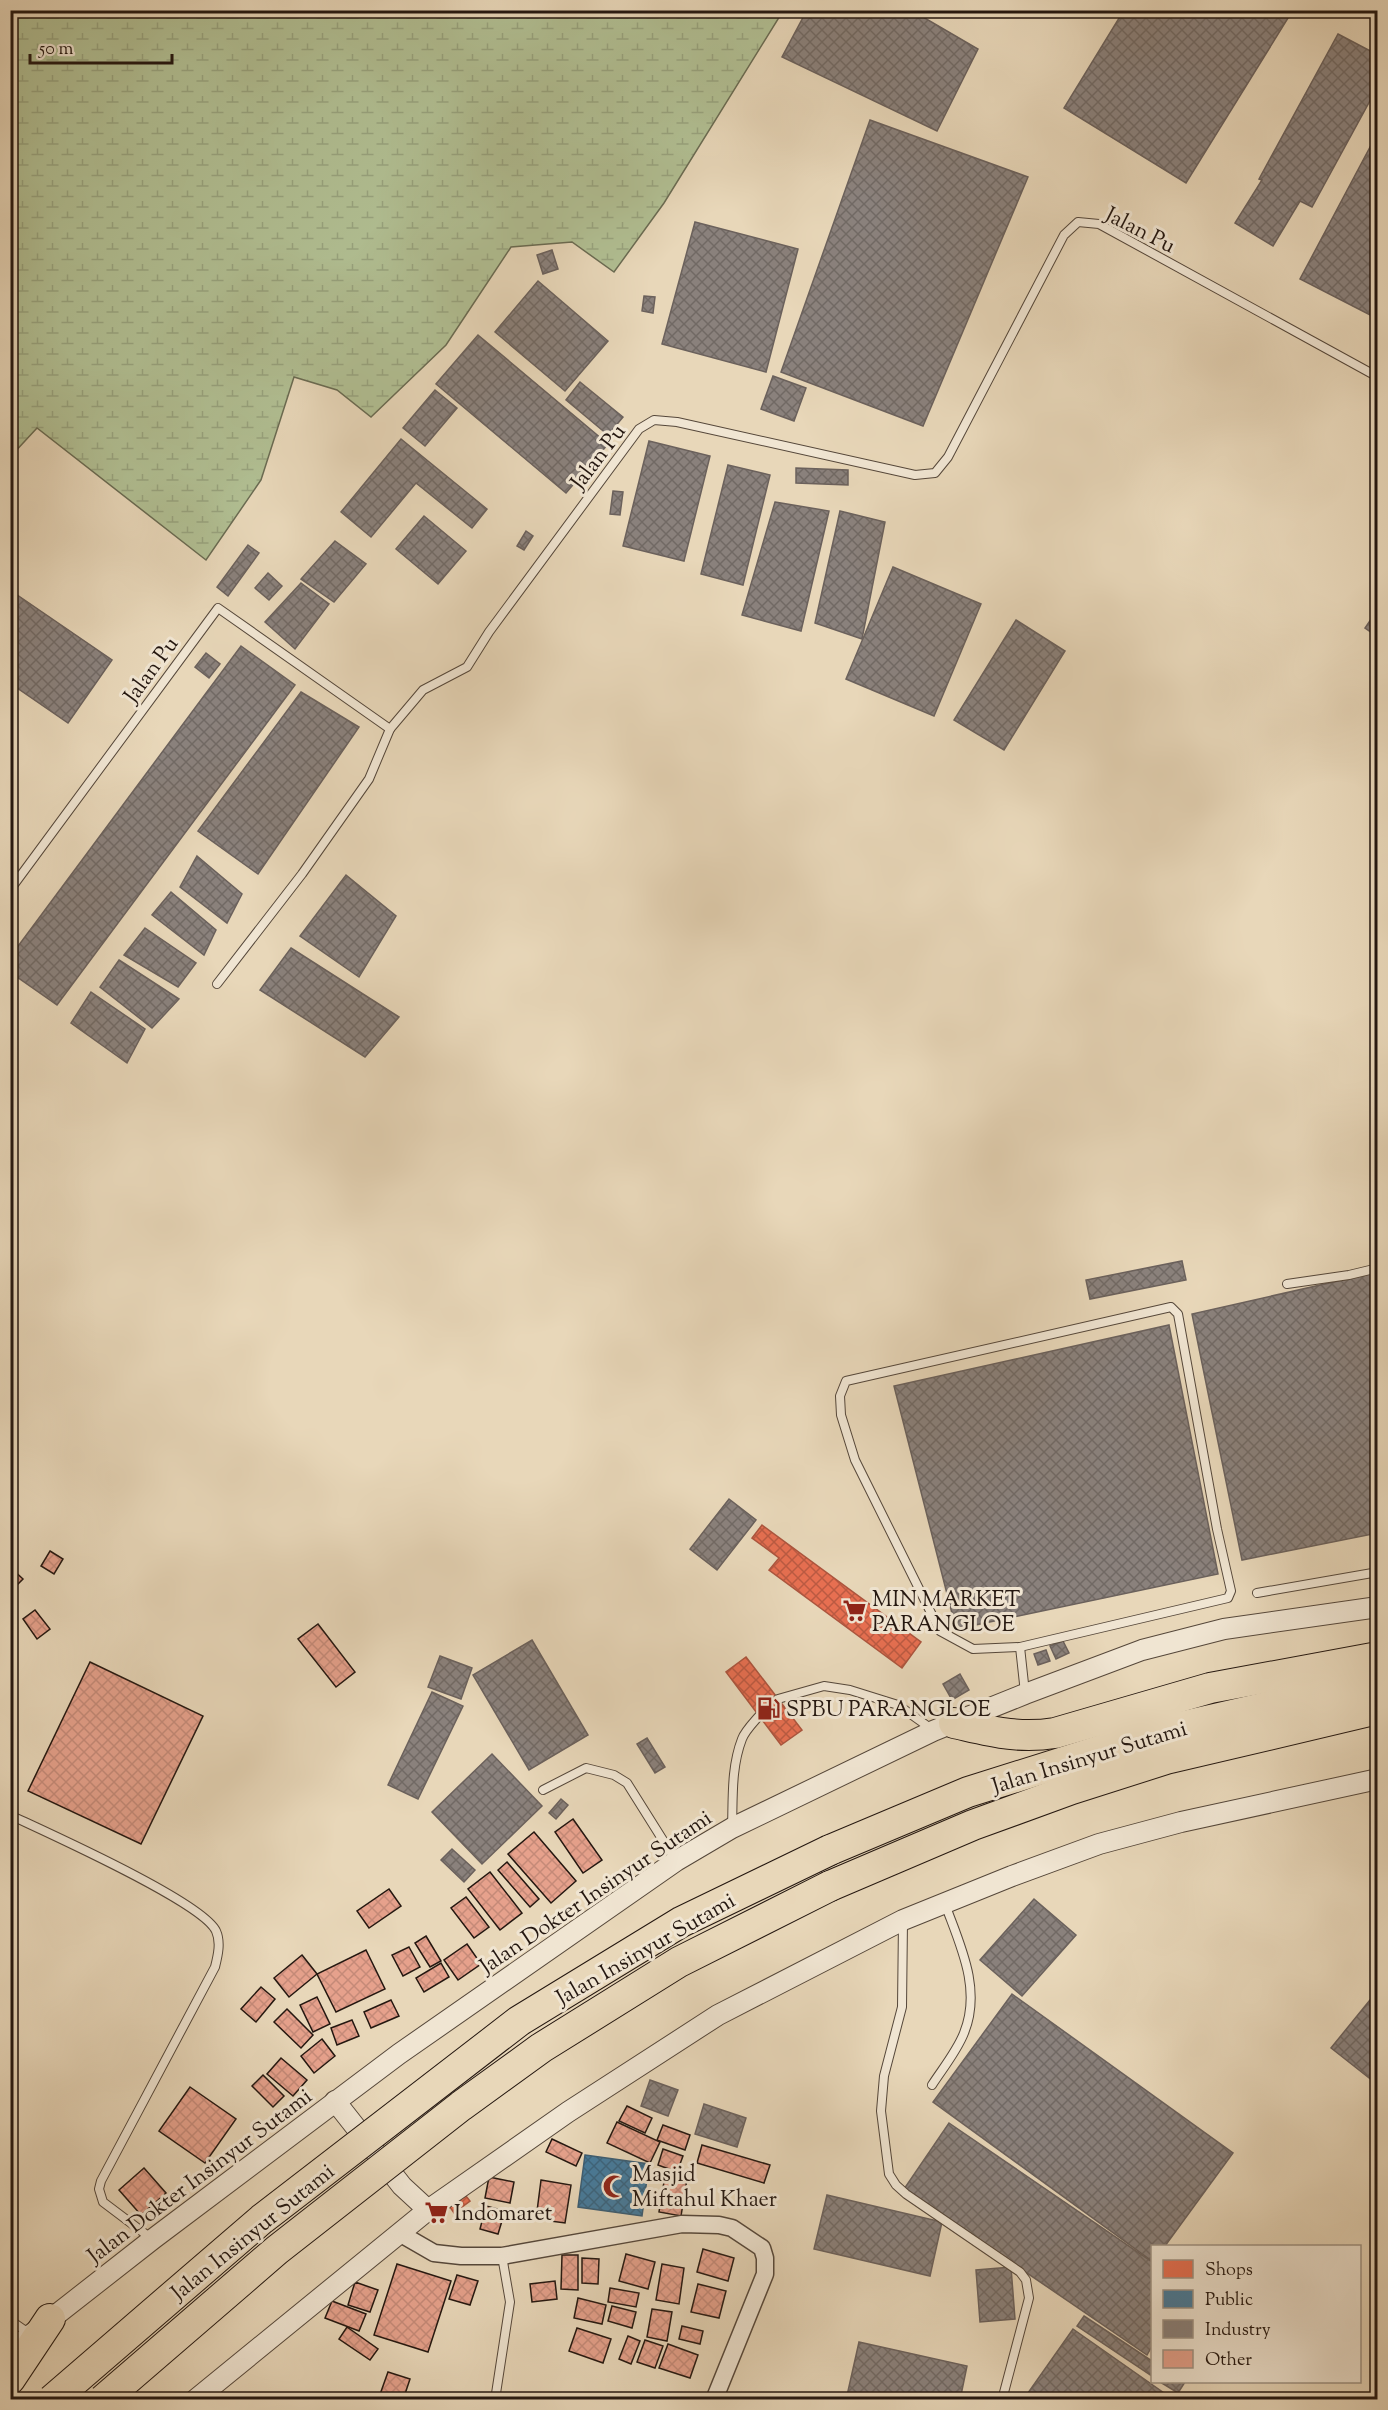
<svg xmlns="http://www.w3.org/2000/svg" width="1388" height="2410" font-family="'Sorts Mill Goudy',serif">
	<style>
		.wetland { fill: url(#wetland-marsh); stroke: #6a6b52; stroke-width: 1.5 }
		.shops { fill: url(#shops-cross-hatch); stroke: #ac553e; stroke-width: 1.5 }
		.public { fill: url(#public-cross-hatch); stroke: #3b5d73; stroke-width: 1.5 }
		.industry { fill: url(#industry-cross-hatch); stroke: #6b615c; stroke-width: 1.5 }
		.building { fill: url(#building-cross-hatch); stroke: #241710; stroke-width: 1.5 }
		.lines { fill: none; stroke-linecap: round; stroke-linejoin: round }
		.service-casing { stroke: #55473a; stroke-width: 10 }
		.minor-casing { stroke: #55473a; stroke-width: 19 }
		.tertiary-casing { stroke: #55473a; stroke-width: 22 }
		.motorway-casing { stroke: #241710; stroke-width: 32 }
		.service { stroke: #f0e5d2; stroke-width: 8 }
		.minor { stroke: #f0e5d2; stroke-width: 16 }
		.tertiary { stroke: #f0e5d2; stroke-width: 20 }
		.motorway { stroke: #e8d7b9; stroke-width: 30 }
		.motorway-bridge-casing { stroke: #241710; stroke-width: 32; stroke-linecap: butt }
		.motorway-bridge { stroke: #e8d7b9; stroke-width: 30 }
		.labels { text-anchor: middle; stroke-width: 6; stroke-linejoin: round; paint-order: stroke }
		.street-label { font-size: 22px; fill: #241710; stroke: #f0e5d2 }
		.poi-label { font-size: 22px; fill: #241710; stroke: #f0e5d2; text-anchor: start }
	</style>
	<defs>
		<pattern id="wetland-marsh" width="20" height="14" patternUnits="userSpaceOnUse" patternTransform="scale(1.5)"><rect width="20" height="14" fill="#b1bf93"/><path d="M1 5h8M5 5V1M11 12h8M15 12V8" fill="none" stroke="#98a37e"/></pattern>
		<pattern id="shops-cross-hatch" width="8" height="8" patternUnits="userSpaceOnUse" patternTransform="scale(1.5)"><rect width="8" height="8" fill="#e76f51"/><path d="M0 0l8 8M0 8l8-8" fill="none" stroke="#bb5a42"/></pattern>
		<pattern id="public-cross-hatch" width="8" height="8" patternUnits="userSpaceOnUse" patternTransform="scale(1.5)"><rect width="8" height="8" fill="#457b9d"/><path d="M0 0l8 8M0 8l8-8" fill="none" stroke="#39647f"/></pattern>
		<pattern id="industry-cross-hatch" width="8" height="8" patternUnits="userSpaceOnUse" patternTransform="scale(1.5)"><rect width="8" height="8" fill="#8a817c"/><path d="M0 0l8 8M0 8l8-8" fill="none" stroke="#716964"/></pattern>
		<pattern id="building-cross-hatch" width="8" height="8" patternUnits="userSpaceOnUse" patternTransform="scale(1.5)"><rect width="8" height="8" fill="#e6a18c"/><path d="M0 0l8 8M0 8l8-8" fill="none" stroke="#c58a78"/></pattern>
	</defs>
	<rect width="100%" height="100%" fill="#e8d7b9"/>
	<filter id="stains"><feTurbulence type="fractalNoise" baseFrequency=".00333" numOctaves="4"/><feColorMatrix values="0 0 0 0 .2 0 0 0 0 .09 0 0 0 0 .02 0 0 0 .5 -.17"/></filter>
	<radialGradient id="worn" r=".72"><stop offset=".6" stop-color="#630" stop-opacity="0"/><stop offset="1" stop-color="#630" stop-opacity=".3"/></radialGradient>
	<polygon class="wetland" points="11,10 783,10 783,11 664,203 614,272 572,242 511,247 446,345 371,417 337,390 294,377 261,480 206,560 37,428 11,456"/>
	<g class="shops">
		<polygon points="762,1525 921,1642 902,1668 769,1570 779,1558 752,1538"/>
		<polygon points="746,1657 802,1730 781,1745 726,1672"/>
		<polygon points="462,2191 470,2201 454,2213 447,2203"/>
	</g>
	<polygon class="public" points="585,2155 649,2164 642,2216 578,2207"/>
	<g class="industry">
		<polygon points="807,10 911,10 978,49 937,131 782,57"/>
		<polygon points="1124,10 1293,10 1186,183 1064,108"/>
		<polygon points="1338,34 1378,55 1378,86 1312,207 1300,201 1273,246 1235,223 1262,180 1259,179"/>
		<polygon points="870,120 1028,177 923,426 781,372"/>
		<polygon points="1378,132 1378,319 1300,279"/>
		<polygon points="695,222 798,249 766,372 662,344"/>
		<polygon points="552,250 558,269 543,274 537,255"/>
		<polygon points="538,281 608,341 565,391 495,332"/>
		<polygon points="644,296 655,297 653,313 642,311"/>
		<polygon points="478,335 608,444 566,493 436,384"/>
		<polygon points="773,376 806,388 794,421 761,409"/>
		<polygon points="580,382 623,417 608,435 566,400"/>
		<polygon points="435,390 457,408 425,446 403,428"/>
		<polygon points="401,439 487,509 472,528 416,483 371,537 341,512"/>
		<polygon points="649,441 710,456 684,561 623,546"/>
		<polygon points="728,465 770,475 743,585 701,574"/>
		<polygon points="796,468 848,470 848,485 796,483"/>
		<polygon points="613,491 623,492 620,515 610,514"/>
		<polygon points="775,502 829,511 801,631 742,615"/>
		<polygon points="840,511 885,522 862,639 815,623"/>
		<polygon points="424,516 466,551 438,584 396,549"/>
		<polygon points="526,531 533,536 524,550 517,546"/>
		<polygon points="335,541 366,564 334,602 301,579"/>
		<polygon points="248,545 259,553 228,596 217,587"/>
		<polygon points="893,567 981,604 934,716 846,679"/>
		<polygon points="268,573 282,586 269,600 255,588"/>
		<polygon points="301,583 329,604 295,649 265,622"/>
		<polygon points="10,590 112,660 68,723 10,683"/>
		<polygon points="1378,609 1378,637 1365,628"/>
		<polygon points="1016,620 1065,651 1004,750 954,720"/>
		<polygon points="241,646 295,685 57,1005 10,972 10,957"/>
		<polygon points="206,653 220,664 209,678 195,667"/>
		<polygon points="301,692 359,727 258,874 198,831"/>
		<polygon points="197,856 242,894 227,923 180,887"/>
		<polygon points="346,875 396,916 359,977 300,936"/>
		<polygon points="171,892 216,930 204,955 152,915"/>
		<polygon points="145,928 196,963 178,987 124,955"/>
		<polygon points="291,948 399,1017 365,1057 260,990"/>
		<polygon points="119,960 179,999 152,1028 100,987"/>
		<polygon points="91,992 145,1029 127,1063 71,1023"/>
		<polygon points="1182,1261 1186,1280 1090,1299 1086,1280"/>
		<polygon points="1378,1272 1378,1533 1242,1560 1192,1314"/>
		<polygon points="1169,1325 1218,1574 956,1629 894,1386"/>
		<polygon points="729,1499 756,1520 717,1570 690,1549"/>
		<polygon points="532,1640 588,1735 529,1770 473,1675"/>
		<polygon points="1063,1641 1069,1653 1056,1659 1050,1646"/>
		<polygon points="1046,1650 1050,1661 1038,1665 1034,1654"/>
		<polygon points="440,1656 472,1668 461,1699 428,1687"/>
		<polygon points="960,1674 969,1690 952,1700 943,1684"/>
		<polygon points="432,1692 463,1706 418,1799 388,1785"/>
		<polygon points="647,1738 665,1767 655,1773 637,1744"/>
		<polygon points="492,1754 542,1806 482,1864 432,1812"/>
		<polygon points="561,1799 568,1805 556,1819 549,1813"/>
		<polygon points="452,1849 475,1870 464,1882 441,1860"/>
		<polygon points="1034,1899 1076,1935 1022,1996 980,1960"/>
		<polygon points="1378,1990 1378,2085 1331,2048"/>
		<polygon points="1012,1994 1233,2153 1165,2246 1152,2246 1152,2261 933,2102"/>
		<polygon points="650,2080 678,2090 668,2116 641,2106"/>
		<polygon points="704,2104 746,2118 737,2147 695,2134"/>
		<polygon points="949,2123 1152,2262 1152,2346 1147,2355 904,2189"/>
		<polygon points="827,2195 942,2222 930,2276 814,2249"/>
		<polygon points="1011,2267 1015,2319 980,2322 976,2270"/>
		<polygon points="1084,2316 1152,2361 1152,2376 1077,2326"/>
		<polygon points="1073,2329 1174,2400 1023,2400"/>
		<polygon points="859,2342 967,2366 960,2400 846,2400"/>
		<polygon points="1160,2382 1185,2382 1178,2393"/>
	</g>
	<g class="building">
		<polygon points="50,1551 63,1559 54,1574 41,1566"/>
		<polygon points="10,1567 23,1579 10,1592"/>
		<polygon points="35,1610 50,1629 37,1639 23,1619"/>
		<polygon points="318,1624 355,1672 336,1687 298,1639"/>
		<polygon points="90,1662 203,1716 141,1844 28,1791"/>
		<polygon points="573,1819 602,1860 583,1873 555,1832"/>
		<polygon points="534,1832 576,1881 551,1903 508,1854"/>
		<polygon points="507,1862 539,1899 530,1907 498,1870"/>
		<polygon points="490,1872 522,1913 500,1930 468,1889"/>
		<polygon points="389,1889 401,1906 369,1928 357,1911"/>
		<polygon points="466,1897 489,1927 474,1938 451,1908"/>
		<polygon points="426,1936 441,1961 430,1967 415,1943"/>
		<polygon points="467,1944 481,1964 458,1980 444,1960"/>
		<polygon points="409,1947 420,1967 403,1976 392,1955"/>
		<polygon points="366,1950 385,1989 336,2012 317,1974"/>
		<polygon points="302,1955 317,1974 289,1997 274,1978"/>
		<polygon points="441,1963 449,1977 424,1992 416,1978"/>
		<polygon points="261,1987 275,1999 256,2022 241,2009"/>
		<polygon points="317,1997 330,2024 313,2032 300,2005"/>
		<polygon points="391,2000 399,2016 371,2028 364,2012"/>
		<polygon points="287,2009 313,2035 301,2048 274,2022"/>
		<polygon points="352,2020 359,2036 337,2045 331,2028"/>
		<polygon points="322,2039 335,2056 314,2073 301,2056"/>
		<polygon points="281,2058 307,2080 293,2096 267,2074"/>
		<polygon points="263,2075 284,2096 273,2107 252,2086"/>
		<polygon points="190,2087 236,2119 205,2163 159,2131"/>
		<polygon points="627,2106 652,2118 645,2133 619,2121"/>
		<polygon points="617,2122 660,2142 650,2163 607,2143"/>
		<polygon points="663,2125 690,2135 685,2150 657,2140"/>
		<polygon points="552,2139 582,2153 576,2166 546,2152"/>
		<polygon points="702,2145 770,2165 764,2183 697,2163"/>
		<polygon points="663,2149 683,2156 677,2172 658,2165"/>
		<polygon points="144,2168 166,2193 141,2215 119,2190"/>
		<polygon points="665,2176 687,2179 681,2216 659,2212"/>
		<polygon points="489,2177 514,2182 510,2203 485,2198"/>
		<polygon points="541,2180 571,2185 565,2223 536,2219"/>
		<polygon points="486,2206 505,2211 498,2234 480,2229"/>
		<polygon points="703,2249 734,2258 728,2281 697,2272"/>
		<polygon points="626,2254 655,2262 648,2289 619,2281"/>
		<polygon points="562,2255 578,2255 578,2290 561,2289"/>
		<polygon points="582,2258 599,2259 598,2284 582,2283"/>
		<polygon points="397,2264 451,2281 428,2352 374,2335"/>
		<polygon points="662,2264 684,2268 679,2304 656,2300"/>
		<polygon points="457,2275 478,2281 470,2305 449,2299"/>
		<polygon points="555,2281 557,2299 532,2302 530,2284"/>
		<polygon points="355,2282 378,2290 370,2312 348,2305"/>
		<polygon points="698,2284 726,2291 719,2318 691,2312"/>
		<polygon points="610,2288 639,2293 636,2307 608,2302"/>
		<polygon points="578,2298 606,2305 602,2324 574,2318"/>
		<polygon points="332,2301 366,2314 359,2331 325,2318"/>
		<polygon points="612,2306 636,2312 632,2328 608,2321"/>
		<polygon points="652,2309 672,2312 667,2341 647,2337"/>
		<polygon points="682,2326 703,2331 700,2344 679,2339"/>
		<polygon points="347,2327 378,2349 370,2360 339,2339"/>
		<polygon points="577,2328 611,2339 603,2363 569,2351"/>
		<polygon points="628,2336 640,2341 631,2364 619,2359"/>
		<polygon points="645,2340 663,2346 655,2368 637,2362"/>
		<polygon points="668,2344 698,2355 690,2378 659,2368"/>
		<polygon points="388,2372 410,2379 403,2400 378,2400"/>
	</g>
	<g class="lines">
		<defs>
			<g id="service">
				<polyline points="10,890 218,608 390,729 423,690 467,667 489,632 639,429 654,420 677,422 915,475 935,473 948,457 1064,235 1078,222 1099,224 1378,377"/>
				<polyline points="217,984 302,874 369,779 390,729"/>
				<polyline points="1287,1284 1349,1275 1378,1268"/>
				<polygon points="1171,1307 1178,1314 1217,1529 1231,1591 1228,1598 1020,1647 973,1649 940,1631 855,1460 841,1415 840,1396 846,1381"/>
				<polyline points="1257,1593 1378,1572"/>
				<polyline points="1020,1647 1025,1693"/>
				<polyline points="778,1699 824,1686 850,1690 898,1705 933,1730"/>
				<polyline points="543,1790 586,1768 614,1775 627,1783 676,1861"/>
				<path d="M10,1815C46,1832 203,1902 216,1931C221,1942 218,1955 215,1967L101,2181L99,2189L103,2202L152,2239"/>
				<path d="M732,1828C733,1799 731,1767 742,1739C745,1731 753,1723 759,1716"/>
				<polyline points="903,1921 902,2007 884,2076 881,2111 889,2174 896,2185 906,2194 1020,2272 1026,2280 1029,2298 1002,2400"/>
				<path d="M932,2085C943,2068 957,2051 964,2033C982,1989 960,1945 945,1904"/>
				<polyline points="10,2320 30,2334"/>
				<polyline points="495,2400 510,2302 502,2256"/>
			</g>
			<polyline id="minor" points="401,2234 434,2253 461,2256 502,2256 682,2224 719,2225 732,2228 762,2248 765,2258 765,2274 714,2400"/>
			<g id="tertiary">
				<polyline points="335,2101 402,2186 428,2210"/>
				<polyline points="10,2351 153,2239 399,2054 676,1861 732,1828 933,1731 1025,1694 1142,1650 1224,1629 1378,1607"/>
				<polyline points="195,2400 428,2210 568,2112 718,2015 903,1920 1012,1876 1099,1844 1181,1822 1378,1779"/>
			</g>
			<g id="motorway">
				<path d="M954,1723C990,1731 1017,1739 1055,1733L1210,1688L1378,1657"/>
				<polyline points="830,1850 968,1792 1162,1731 1332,1692 1378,1685"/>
				<polyline points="830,1886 973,1825 1072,1789 1166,1759 1378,1709"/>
				<polyline points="10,2379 50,2319"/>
			</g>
		</defs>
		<use href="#service" class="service-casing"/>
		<use href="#minor" class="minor-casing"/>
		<use href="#tertiary" class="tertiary-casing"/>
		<use href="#motorway" class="motorway-casing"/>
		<use href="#service" class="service"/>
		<use href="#minor" class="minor"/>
		<use href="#tertiary" class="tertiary"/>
		<use href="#motorway" class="motorway"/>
		<defs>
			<g id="motorway-bridge">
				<polyline points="52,2400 262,2219 519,2021 681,1922 830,1850"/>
				<polyline points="103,2400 277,2250 461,2106 541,2048 679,1962 830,1886"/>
			</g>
		</defs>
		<use href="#motorway-bridge" class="motorway-bridge-casing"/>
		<use href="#motorway-bridge" class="motorway-bridge"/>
	</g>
	<defs>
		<symbol id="supermarket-bare" viewBox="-9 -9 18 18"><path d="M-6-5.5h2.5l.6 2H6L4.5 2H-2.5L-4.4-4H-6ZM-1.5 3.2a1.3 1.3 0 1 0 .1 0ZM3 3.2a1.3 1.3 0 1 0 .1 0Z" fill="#8f2418" stroke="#f0e5d2" stroke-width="2.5" paint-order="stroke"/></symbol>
		<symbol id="fuel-bare" viewBox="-9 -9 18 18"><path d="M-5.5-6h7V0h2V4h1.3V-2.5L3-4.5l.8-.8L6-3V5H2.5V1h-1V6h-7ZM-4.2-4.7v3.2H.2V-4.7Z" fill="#8f2418" stroke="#f0e5d2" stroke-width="2.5" paint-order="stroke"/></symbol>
		<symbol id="mosque-bare" viewBox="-9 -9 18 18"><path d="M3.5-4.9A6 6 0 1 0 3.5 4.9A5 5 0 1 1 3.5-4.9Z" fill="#8f2418" stroke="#f0e5d2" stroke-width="2.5" paint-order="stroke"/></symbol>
	</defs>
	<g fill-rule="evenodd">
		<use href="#supermarket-bare" x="838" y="1594" width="33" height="33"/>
		<use href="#fuel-bare" x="752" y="1692" width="33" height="33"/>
		<use href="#mosque-bare" x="598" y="2170" width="33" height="33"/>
		<use href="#supermarket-bare" x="420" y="2196" width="33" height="33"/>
	</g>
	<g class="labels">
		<g class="street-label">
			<text transform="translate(1141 229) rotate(27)" y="8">Jalan Pu</text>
			<text transform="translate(597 456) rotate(-53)" y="8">Jalan Pu</text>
			<text transform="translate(150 669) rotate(-54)" y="8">Jalan Pu</text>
			<text transform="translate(1089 1756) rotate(-17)" y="8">Jalan Insinyur Sutami</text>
			<text transform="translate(595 1891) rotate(-34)" y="8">Jalan Dokter Insinyur Sutami</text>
			<text transform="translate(645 1948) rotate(-30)" y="8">Jalan Insinyur Sutami</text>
			<text transform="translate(199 2175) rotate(-37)" y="8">Jalan Dokter Insinyur Sutami</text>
			<text transform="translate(252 2231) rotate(-39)" y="8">Jalan Insinyur Sutami</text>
		</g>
		<g class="poi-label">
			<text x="872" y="1606">MIN MARKET<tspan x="872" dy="25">PARANGLOE</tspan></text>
			<text x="786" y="1716">SPBU PARANGLOE</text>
			<text x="632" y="2181">Masjid<tspan x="632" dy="25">Miftahul Khaer</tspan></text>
			<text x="454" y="2220">Indomaret</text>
		</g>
	</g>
	<rect width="1388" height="2410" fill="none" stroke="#e8d7b9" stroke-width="36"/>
	<rect x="12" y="12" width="1364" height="2386" fill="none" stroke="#241710" stroke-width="3"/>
	<rect x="18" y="18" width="1352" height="2374" fill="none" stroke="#241710" stroke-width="1.5"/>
	<rect x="1151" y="2245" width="210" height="138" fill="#f0e5d2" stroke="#9e9384" stroke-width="1.5"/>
	<rect x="1163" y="2260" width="30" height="18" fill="#e76f51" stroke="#9e9384" stroke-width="1.5"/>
	<text x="1205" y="2275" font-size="18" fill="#241710">Shops</text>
	<rect x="1163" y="2290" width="30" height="18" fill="#457b9d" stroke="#9e9384" stroke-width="1.5"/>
	<text x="1205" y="2305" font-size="18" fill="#241710">Public</text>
	<rect x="1163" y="2320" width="30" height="18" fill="#8a817c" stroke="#9e9384" stroke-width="1.5"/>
	<text x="1205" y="2335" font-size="18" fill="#241710">Industry</text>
	<rect x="1163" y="2350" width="30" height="18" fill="#e6a18c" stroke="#9e9384" stroke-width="1.5"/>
	<text x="1205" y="2365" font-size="18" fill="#241710">Other</text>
	<path d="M30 54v9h142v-9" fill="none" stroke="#241710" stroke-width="3"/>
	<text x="39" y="54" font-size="18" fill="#241710" stroke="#f0e5d2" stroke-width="4.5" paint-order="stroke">50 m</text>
	<rect width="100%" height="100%" filter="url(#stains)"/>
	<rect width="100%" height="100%" fill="url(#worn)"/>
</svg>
